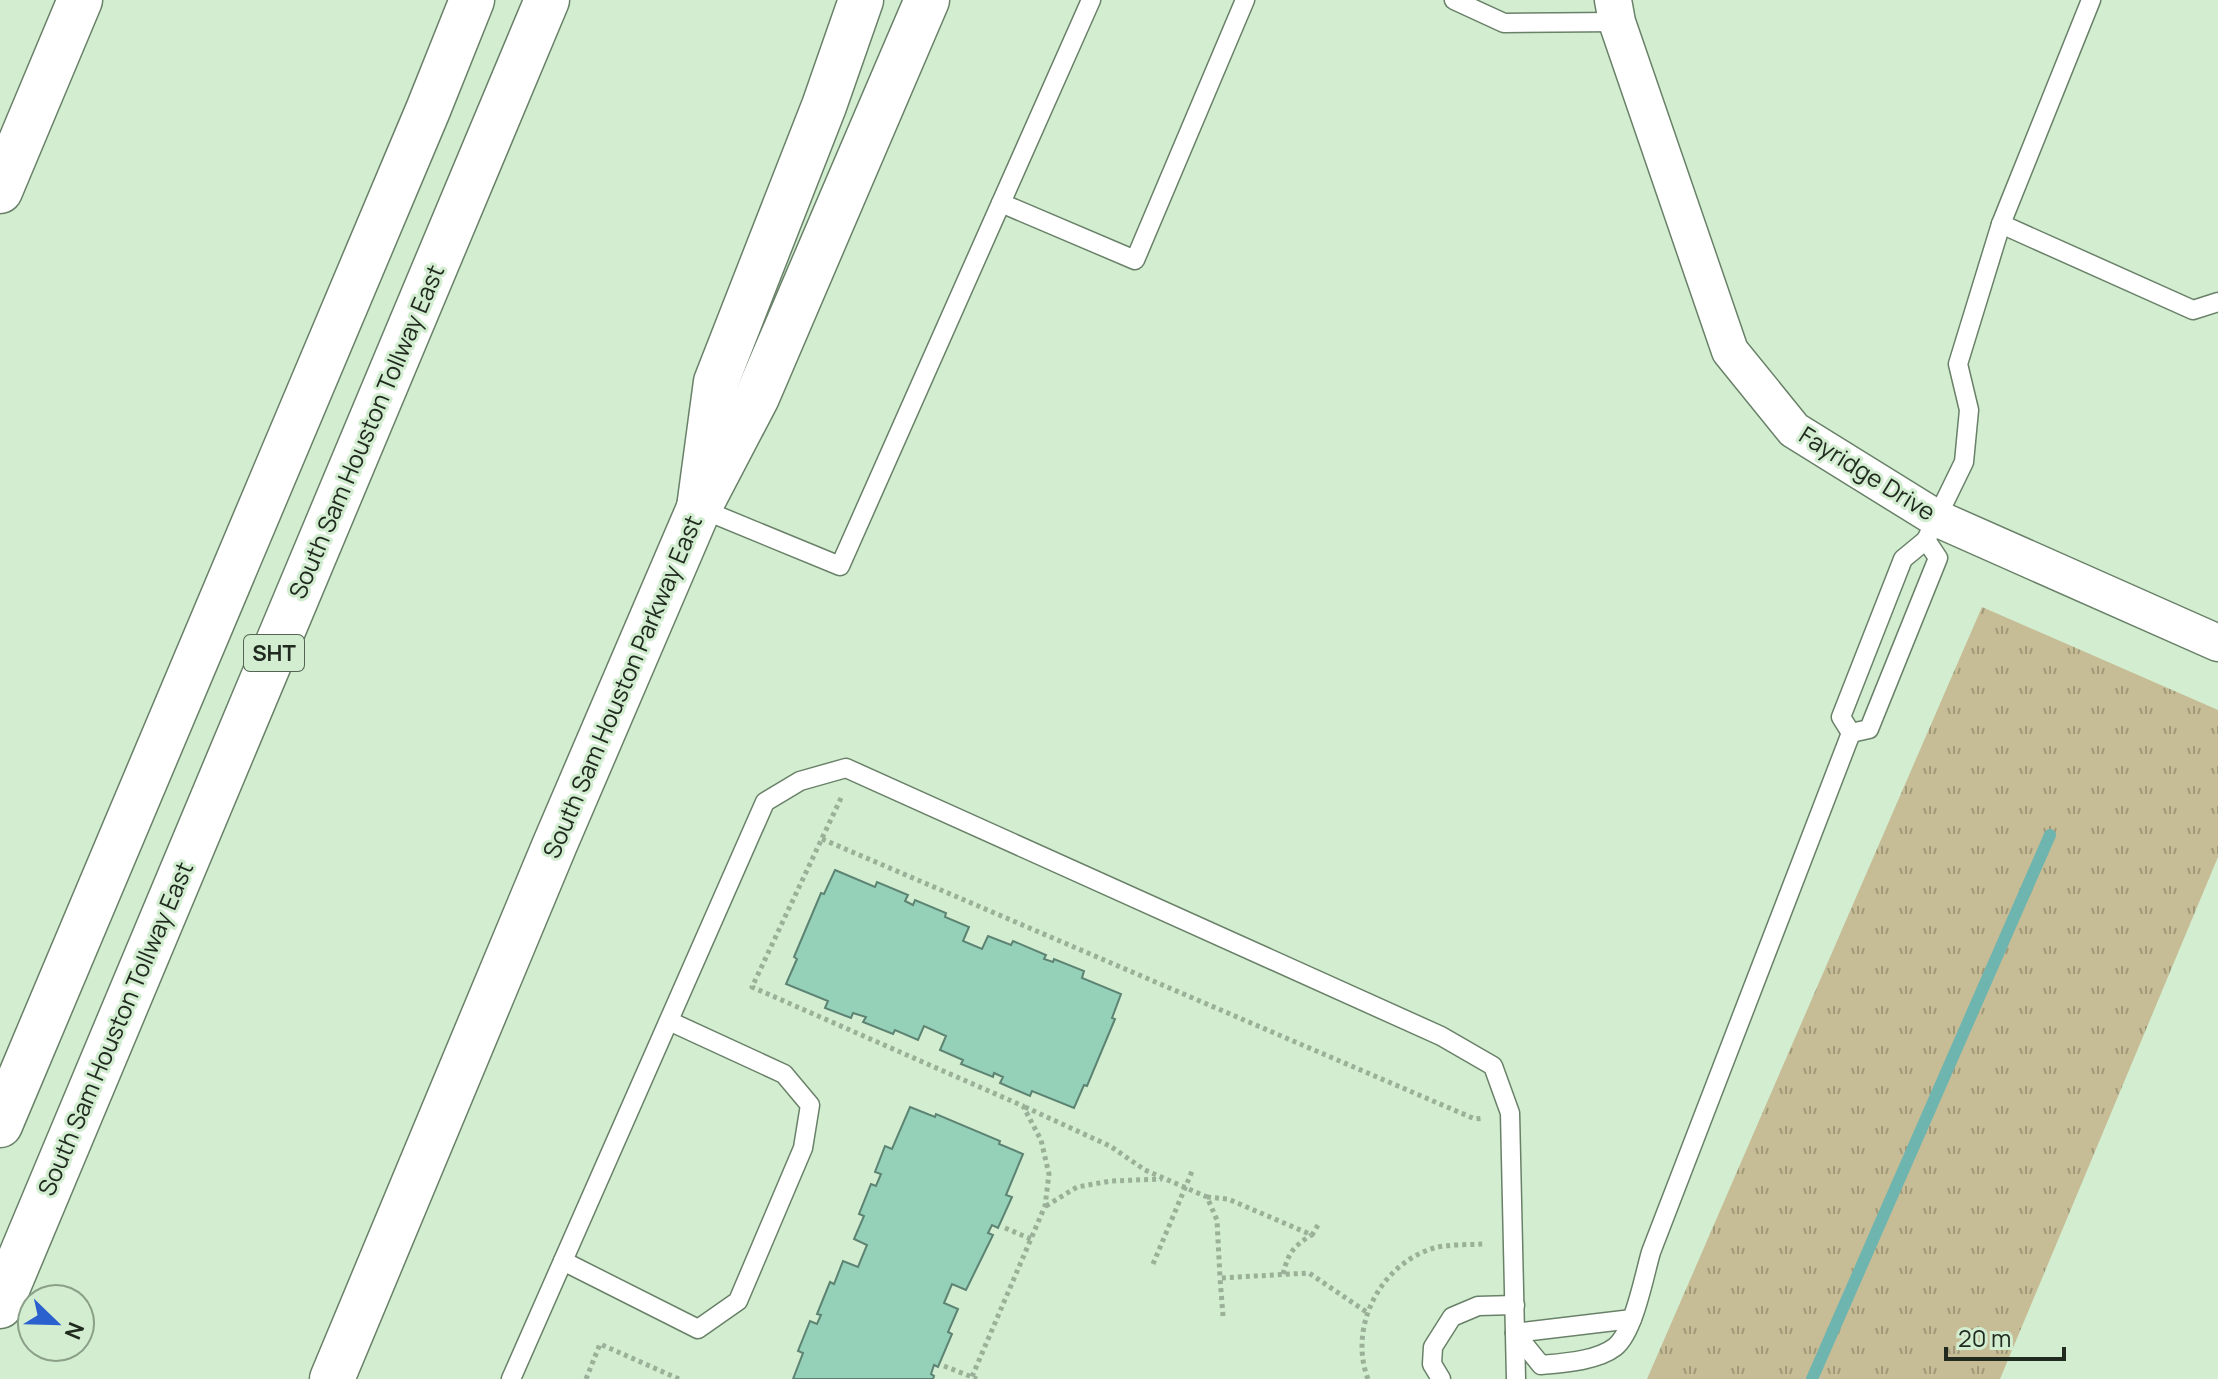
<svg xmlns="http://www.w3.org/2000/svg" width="2218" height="1379" font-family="Manrope,sans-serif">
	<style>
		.grass { fill: url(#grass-tufts) }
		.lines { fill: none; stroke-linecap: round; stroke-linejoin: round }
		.stream { stroke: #6eb5b0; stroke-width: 12 }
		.building { fill: #95d1b8; stroke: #5d8373; stroke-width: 2 }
		.lane-casing { stroke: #698168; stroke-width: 21 }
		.street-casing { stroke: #698168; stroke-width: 39 }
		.secondary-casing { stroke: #698168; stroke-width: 47 }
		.highway-casing { stroke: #698168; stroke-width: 47 }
		.path { stroke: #9ab098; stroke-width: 5; stroke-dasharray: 4 4; stroke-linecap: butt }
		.lane { stroke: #fff; stroke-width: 18 }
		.street { stroke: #fff; stroke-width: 36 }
		.secondary { stroke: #fff; stroke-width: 44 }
		.highway { stroke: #fff; stroke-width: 44 }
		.labels { text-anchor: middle; stroke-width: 6; stroke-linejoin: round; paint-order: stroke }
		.shield { fill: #d2edd0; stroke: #556454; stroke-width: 2 }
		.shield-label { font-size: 22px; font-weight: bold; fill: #202a1f }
		.street-label { font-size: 24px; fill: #202a1f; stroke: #d2edd0 }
	</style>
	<defs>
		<pattern id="grass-tufts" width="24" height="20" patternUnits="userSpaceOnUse" patternTransform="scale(2)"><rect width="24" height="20" fill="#c6bc95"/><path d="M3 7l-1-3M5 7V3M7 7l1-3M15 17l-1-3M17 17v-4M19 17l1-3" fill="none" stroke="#a09979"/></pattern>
	</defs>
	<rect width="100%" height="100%" fill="#d2edd0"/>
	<polygon class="grass" points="1982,607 2218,710 2218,857 2000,1379 1647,1379"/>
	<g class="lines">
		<polyline class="stream" points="1812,1379 2050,835"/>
	</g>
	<g class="building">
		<polygon points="835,870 875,887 877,882 908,895 905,901 913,905 915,900 946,913 945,917 969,927 963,941 982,949 988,936 1011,945 1013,941 1046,955 1044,959 1053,962 1054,959 1084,971 1082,978 1121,994 1112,1018 1115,1019 1087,1086 1084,1085 1074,1108 1032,1091 1030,1096 1000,1083 1003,1077 994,1073 993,1077 961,1064 963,1060 940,1050 946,1036 924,1026 918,1040 895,1030 893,1034 863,1022 866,1017 853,1013 851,1018 825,1008 828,1001 786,984 797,959 794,957 821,893 824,894"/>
		<polygon points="910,1107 935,1117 936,1114 1000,1141 999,1144 1023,1154 1006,1195 1012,1197 998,1228 992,1225 988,1233 993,1235 966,1290 952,1284 944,1303 958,1309 948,1332 952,1334 938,1367 934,1365 931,1374 934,1376 933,1379 793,1379 803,1353 798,1351 810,1321 817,1324 821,1315 817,1314 830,1282 834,1284 843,1261 858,1267 867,1245 854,1239 864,1216 859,1214 871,1184 876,1186 881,1174 875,1172 885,1146 892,1149"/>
	</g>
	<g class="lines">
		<defs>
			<g id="lane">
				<polyline points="1454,0 1504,23 1617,22"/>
				<polyline points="1001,203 1135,260 1245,0"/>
				<polyline points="2001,224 2193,310 2218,302"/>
				<polyline points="699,508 840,566 1091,0"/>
				<polyline points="1851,733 1841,717 1903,559 1926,540 1964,462 1969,410 1958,364 2001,224 2091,0"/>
				<polyline points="1851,733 1869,729 1938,558 1926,540"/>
				<polyline points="563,1261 698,1329 738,1301 803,1148 810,1105 784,1074 669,1021"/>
				<path d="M1515,1333L1541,1365C1563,1363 1597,1361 1615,1347C1634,1332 1644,1276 1651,1252L1851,733"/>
				<polyline points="1515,1333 1632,1319"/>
				<polyline points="511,1379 765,802 800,781 846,768 1441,1036 1493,1066 1510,1113 1516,1379"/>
				<polyline points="1441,1379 1432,1364 1433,1347 1452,1317 1478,1306 1515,1305"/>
			</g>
			<polyline id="street" points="1613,0 1617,22 1730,351 1794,430 1936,518 2218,643"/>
			<g id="secondary">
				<polyline points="0,191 80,0"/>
				<polyline points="332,1379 555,844 699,508 757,397 927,0"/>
			</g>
			<g id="highway">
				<polyline points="699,508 716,382 824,106 861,0"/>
				<polyline points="0,1125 428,110 472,0"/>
				<polyline points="0,1306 547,0"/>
			</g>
		</defs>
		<use href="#lane" class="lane-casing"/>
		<use href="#street" class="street-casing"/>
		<use href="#secondary" class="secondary-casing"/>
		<use href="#highway" class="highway-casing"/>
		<g class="path">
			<polyline points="841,798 752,987 1023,1106 1041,1140 1049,1174 1045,1206 971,1379"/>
			<polyline points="822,839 1475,1119 1484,1118"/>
			<polyline points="1025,1107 1110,1146 1145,1170 1207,1197 1217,1220 1220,1278"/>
			<polyline points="1207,1197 1228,1199 1312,1235 1318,1225"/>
			<polyline points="1046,1206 1077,1187 1111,1181 1162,1179"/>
			<polyline points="1005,1228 1031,1239"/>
			<polyline points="1153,1264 1193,1169"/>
			<path d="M1283,1274C1289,1252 1292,1248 1311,1235"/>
			<polyline points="1223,1316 1220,1278 1309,1273 1368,1313"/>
			<polyline points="944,1366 977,1379"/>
			<polyline points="586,1379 600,1344 679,1379"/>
			<path d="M1368,1379C1348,1327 1380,1264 1434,1248C1449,1244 1468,1245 1484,1244"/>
		</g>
		<use href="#lane" class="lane"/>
		<use href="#street" class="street"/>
		<use href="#secondary" class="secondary"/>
		<use href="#highway" class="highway"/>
	</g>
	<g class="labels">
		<rect class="shield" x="244" y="635" width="60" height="36" rx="6"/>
		<g class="shield-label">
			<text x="274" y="661">SHT</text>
		</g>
		<g class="street-label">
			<text transform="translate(367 432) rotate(-67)" y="8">South Sam Houston Tollway East</text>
			<text transform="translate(1867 474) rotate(32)" y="8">Fayridge Drive</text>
			<text transform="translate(623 687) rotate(-67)" y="8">South Sam Houston Parkway East</text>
			<text transform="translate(116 1029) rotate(-67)" y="8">South Sam Houston Tollway East</text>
		</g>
	</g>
	<g transform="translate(56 1323) rotate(113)"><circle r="38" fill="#d2edd0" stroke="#8b9f89" stroke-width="2"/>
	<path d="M0-6L14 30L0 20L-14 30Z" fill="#2a61ce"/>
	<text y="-12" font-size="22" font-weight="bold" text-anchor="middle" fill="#202a1f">N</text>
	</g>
	<path d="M1946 1347v12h118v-12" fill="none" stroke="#202a1f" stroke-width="4"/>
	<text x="1958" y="1347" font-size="24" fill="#202a1f" stroke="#d2edd0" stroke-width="6" paint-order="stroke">20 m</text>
</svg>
